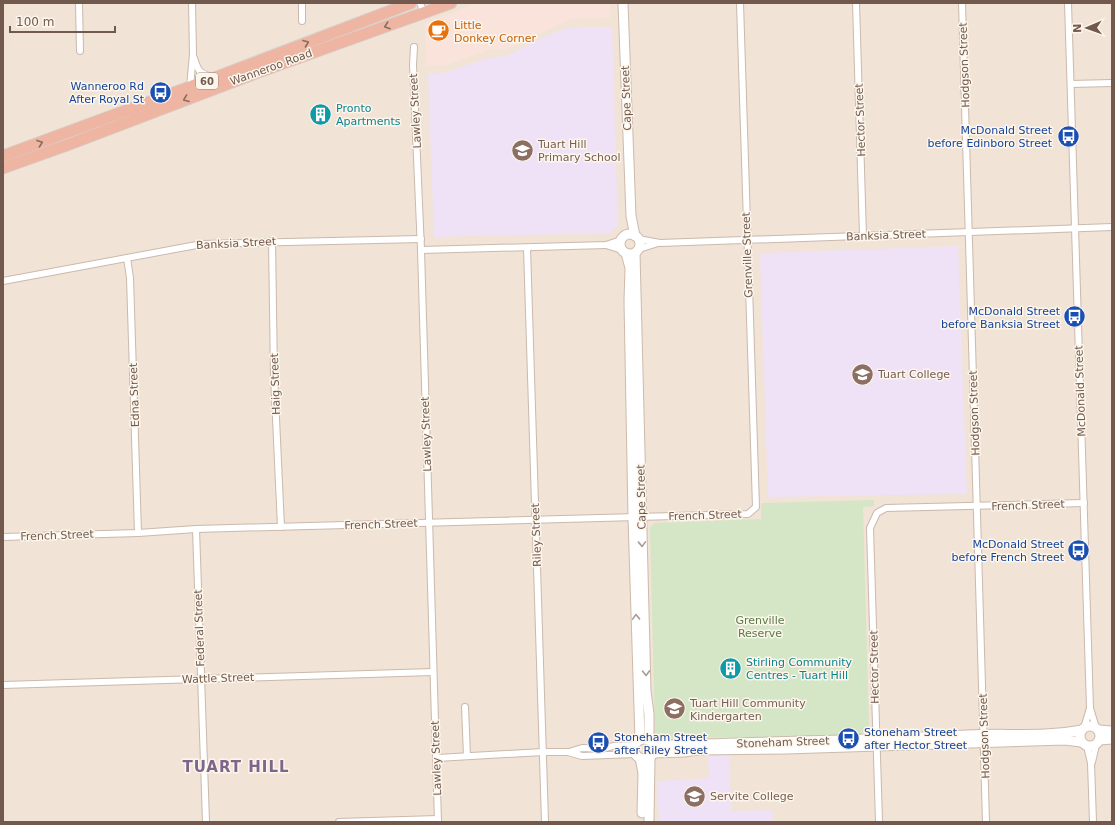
<svg xmlns="http://www.w3.org/2000/svg" width="1115" height="825" font-family="'DejaVu Sans',sans-serif">
	<style>
		.residential { fill: #f1e3d5 }
		.commercial { fill: #f9e3db }
		.education { fill: #efe2f6 }
		.green { fill: #d4e6c6 }
		.lines { fill: none; stroke-linecap: round; stroke-linejoin: round }
		.street-casing { stroke: #cbb9ad; stroke-width: 8 }
		.secondary-casing { stroke: #cdbaab; stroke-width: 11 }
		.highway-casing { stroke: #d7d1cd; stroke-width: 13 }
		.street { stroke: #fff; stroke-width: 6 }
		.secondary { stroke: #fff; stroke-width: 9 }
		.highway { stroke: #eeb5a3; stroke-width: 11 }
		.oneway { stroke: #8a6b5e }
		.oneway2 { stroke: #aa9b94 }
		.labels { text-anchor: middle; stroke-width: 3; stroke-linejoin: round; paint-order: stroke }
		.shield { fill: #fdf6ec; stroke: #9b887d; stroke-width: 1 }
		.shield-label { font-size: 10px; font-weight: bold; fill: #71594d }
		.food-label { font-size: 11px; fill: #c56008; stroke: #fdf6ec; text-anchor: start }
		.street-label { font-size: 11px; fill: #71594d; stroke: #fdf6ec }
		.transit-label { font-size: 11px; fill: #164399; stroke: #fdf6ec; text-anchor: end }
		.culture-label { font-size: 11px; fill: #0d838f; stroke: #fdf6ec; text-anchor: start }
		.education-label { font-size: 11px; fill: #785e54; stroke: #fdf6ec; text-anchor: start }
		.park-label { font-size: 11px; fill: #597a49; stroke: #fdf6ec }
		.district-label { font-size: 15px; font-weight: bold; letter-spacing: 1px; fill: #7e658c; stroke: #fdf6ec }
	</style>
	<rect width="100%" height="100%" fill="#faf2e6"/>
	<rect class="residential" x="3" y="3" width="1109" height="819"/>
	<polygon class="commercial" points="478,3 610,3 610,18 571,19 508,49 490,50 447,65 426,66 425,23"/>
	<g class="education">
		<polygon points="586,27 612,27 618,226 609,233 434,237 428,73 444,73 492,57 507,56 533,42 567,28"/>
		<polygon points="958,246 967,494 768,497 760,253"/>
		<polygon points="729,755 731,811 772,810 773,822 659,822 657,781 709,778 708,756"/>
	</g>
	<polygon class="green" points="874,500 874,506 863,507 869,727 858,736 662,738 655,733 650,528 654,523 761,519 761,503"/>
	<g class="lines">
		<defs>
			<g id="street">
				<polyline points="79,3 80,51"/>
				<polyline points="420,3 424,13"/>
				<polyline points="856,3 863,236"/>
				<polyline points="962,3 986,822"/>
				<polyline points="1068,3 1090,708 1096,728"/>
				<polyline points="302,21 302,3"/>
				<polyline points="414,47 413,65 421,250 438,822"/>
				<path d="M194,58C198,71 199,73 212,77"/>
				<polyline points="1071,84 1112,83"/>
				<polyline points="190,87 193,54 192,3"/>
				<polyline points="638,239 660,243 1112,227"/>
				<polyline points="272,241 274,375 281,527"/>
				<polyline points="606,245 622,250"/>
				<polyline points="527,248 545,822"/>
				<polyline points="639,249 658,243"/>
				<polyline points="421,250 606,245 621,240"/>
				<polyline points="127,258 130,278 138,533"/>
				<polyline points="3,281 202,244 421,239"/>
				<polyline points="196,529 206,822"/>
				<polyline points="3,537 138,533 196,529 748,514 756,507 740,3"/>
				<polyline points="3,685 433,672"/>
				<polyline points="465,707 467,756"/>
				<polyline points="1084,728 1090,708"/>
				<polyline points="1087,746 1091,763 1093,822"/>
				<polyline points="569,752 582,748 603,749 613,746 635,745"/>
				<polyline points="437,758 543,752 568,752 582,756 635,754"/>
				<polyline points="1092,762 1096,745"/>
				<polyline points="339,822 438,819"/>
				<polyline points="879,822 870,528 877,513 886,508 1084,503"/>
			</g>
			<g id="secondary">
				<polyline points="623,3 631,216 635,236"/>
				<circle cx="630" cy="244" r="10"/>
				<polyline points="626,253 630,268 629,301 633,518 640,740"/>
				<polyline points="635,253 646,691 649,714 649,740"/>
				<circle cx="1090" cy="736" r="10"/>
				<polyline points="1098,730 1112,731"/>
				<circle cx="644" cy="749" r="10"/>
				<polyline points="1100,740 1112,739"/>
				<path d="M652,743L664,745C765,742 866,740 967,735C1003,733 1046,737 1082,730"/>
				<polyline points="654,753 684,752 697,750 786,749 1065,740 1081,742"/>
				<polyline points="640,758 643,773 642,813"/>
				<polyline points="649,822 650,758"/>
			</g>
			<g id="highway">
				<polyline points="3,156 214,78 411,3"/>
				<polyline points="3,168 70,144 256,73 451,3"/>
			</g>
		</defs>
		<use href="#street" class="street-casing"/>
		<use href="#secondary" class="secondary-casing"/>
		<use href="#highway" class="highway-casing"/>
		<use href="#street" class="street"/>
		<use href="#secondary" class="secondary"/>
		<use href="#highway" class="highway"/>
	</g>
	<defs><path id="oneway-chevron" d="M-2-3.5L2.5 0L-2 3.5" fill="none" stroke-width="1.6" stroke-linecap="round" stroke-linejoin="round"/></defs>
	<g class="oneway">
		<use href="#oneway-chevron" transform="translate(387 26) rotate(161)"/>
		<use href="#oneway-chevron" transform="translate(306 43) rotate(-21)"/>
		<use href="#oneway-chevron" transform="translate(186 99) rotate(159)"/>
		<use href="#oneway-chevron" transform="translate(40 143) rotate(-20)"/>
	</g>
	<g class="oneway2">
		<use href="#oneway-chevron" transform="translate(642 544) rotate(88)"/>
		<use href="#oneway-chevron" transform="translate(636 617) rotate(-92)"/>
		<use href="#oneway-chevron" transform="translate(646 673) rotate(89)"/>
	</g>
	<defs>
		<symbol id="cafe-disc" viewBox="-11 -11 22 22"><circle r="9.5" fill="#e8710a" stroke="#fdf6ec"/><path d="M-5.5-4.5H6V0H3Q3 3.5 0 3.5H-2.5Q-5.5 3.5-5.5 0ZM3-3.2v2h1.7v-2ZM-6 4.5H4V6H-6Z" fill="#fff"/></symbol>
		<symbol id="bus-disc" viewBox="-11 -11 22 22"><circle r="9.5" fill="#1a4fb4" stroke="#fdf6ec"/><path d="M-5-6H5V4H4V6H2V4H-2V6H-4V4H-5ZM-3.5-4V0h7V-4ZM-3.5 1.2v1.5H-2V1.2ZM2 1.2v1.5H3.5V1.2Z" fill="#fff"/></symbol>
		<symbol id="building-disc" viewBox="-11 -11 22 22"><circle r="9.5" fill="#0f9aa8" stroke="#fdf6ec"/><path d="M-4-6H4V6H1V3H-1V6H-4ZM-2.5-4.3h1.7v1.8h-1.7ZM.8-4.3h1.7v1.8H.8ZM-2.5-1h1.7V.8h-1.7ZM.8-1h1.7V.8H.8Z" fill="#fff"/></symbol>
		<symbol id="school-disc" viewBox="-11 -11 22 22"><circle r="9.5" fill="#8d6e63" stroke="#fdf6ec"/><path d="M0-5L7-2L0 1L-7-2ZM-4 1L0 2.5L4 1V4Q0 6-4 4Z" fill="#fff"/></symbol>
	</defs>
	<g fill-rule="evenodd">
		<use href="#cafe-disc" x="426" y="18" width="25" height="25"/>
		<use href="#bus-disc" x="148" y="80" width="25" height="25"/>
		<use href="#building-disc" x="308" y="102" width="25" height="25"/>
		<use href="#bus-disc" x="1056" y="124" width="25" height="25"/>
		<use href="#school-disc" x="510" y="138" width="25" height="25"/>
		<use href="#bus-disc" x="1062" y="304" width="25" height="25"/>
		<use href="#school-disc" x="850" y="362" width="25" height="25"/>
		<use href="#bus-disc" x="1066" y="538" width="25" height="25"/>
		<use href="#building-disc" x="718" y="656" width="25" height="25"/>
		<use href="#school-disc" x="662" y="696" width="25" height="25"/>
		<use href="#bus-disc" x="836" y="726" width="25" height="25"/>
		<use href="#bus-disc" x="586" y="730" width="25" height="25"/>
		<use href="#school-disc" x="682" y="784" width="25" height="25"/>
	</g>
	<g class="labels">
		<rect class="shield" x="196" y="73" width="22" height="16" rx="3"/>
		<g class="shield-label">
			<text x="207" y="85">60</text>
		</g>
		<g class="food-label">
			<text x="454" y="29">Little<tspan x="454" dy="13">Donkey Corner</tspan></text>
		</g>
		<g class="street-label">
			<text transform="translate(964 65) rotate(-92)" y="4">Hodgson Street</text>
			<text transform="translate(271 67) rotate(-20)" y="4">Wanneroo Road</text>
			<text transform="translate(626 98) rotate(-92)" y="4">Cape Street</text>
			<text transform="translate(415 111) rotate(-93)" y="4">Lawley Street</text>
			<text transform="translate(860 120) rotate(-92)" y="4">Hector Street</text>
			<text transform="translate(886 235) rotate(-2)" y="4">Banksia Street</text>
			<text transform="translate(236 243) rotate(-3)" y="4">Banksia Street</text>
			<text transform="translate(747 255) rotate(-92)" y="4">Grenville Street</text>
			<text transform="translate(275 384) rotate(-92)" y="4">Haig Street</text>
			<text transform="translate(1080 391) rotate(-92)" y="4">McDonald Street</text>
			<text transform="translate(134 395) rotate(-92)" y="4">Edna Street</text>
			<text transform="translate(974 413) rotate(-92)" y="4">Hodgson Street</text>
			<text transform="translate(426 434) rotate(-92)" y="4">Lawley Street</text>
			<text transform="translate(641 497) rotate(-91)" y="4">Cape Street</text>
			<text transform="translate(1028 505) rotate(-2)" y="4">French Street</text>
			<text transform="translate(705 515) rotate(-2)" y="4">French Street</text>
			<text transform="translate(381 524) rotate(-2)" y="4">French Street</text>
			<text transform="translate(57 535) rotate(-2)" y="4">French Street</text>
			<text transform="translate(536 535) rotate(-92)" y="4">Riley Street</text>
			<text transform="translate(199 628) rotate(-92)" y="4">Federal Street</text>
			<text transform="translate(874 667) rotate(-91)" y="4">Hector Street</text>
			<text transform="translate(218 678) rotate(-2)" y="4">Wattle Street</text>
			<text transform="translate(984 736) rotate(-92)" y="4">Hodgson Street</text>
			<text transform="translate(783 742) rotate(-2)" y="4">Stoneham Street</text>
			<text transform="translate(436 758) rotate(-92)" y="4">Lawley Street</text>
		</g>
		<g class="transit-label">
			<text x="144" y="90">Wanneroo Rd<tspan x="144" dy="13">After Royal St</tspan></text>
			<text x="1052" y="134">McDonald Street<tspan x="1052" dy="13">before Edinboro Street</tspan></text>
			<text x="1060" y="315">McDonald Street<tspan x="1060" dy="13">before Banksia Street</tspan></text>
			<text x="1064" y="548">McDonald Street<tspan x="1064" dy="13">before French Street</tspan></text>
			<text x="864" y="736" text-anchor="start">Stoneham Street<tspan x="864" dy="13">after Hector Street</tspan></text>
			<text x="614" y="741" text-anchor="start">Stoneham Street<tspan x="614" dy="13">after Riley Street</tspan></text>
		</g>
		<g class="culture-label">
			<text x="336" y="112">Pronto<tspan x="336" dy="13">Apartments</tspan></text>
			<text x="746" y="666">Stirling Community<tspan x="746" dy="13">Centres - Tuart Hill</tspan></text>
		</g>
		<g class="education-label">
			<text x="538" y="148">Tuart Hill<tspan x="538" dy="13">Primary School</tspan></text>
			<text x="878" y="378">Tuart College</text>
			<text x="690" y="707">Tuart Hill Community<tspan x="690" dy="13">Kindergarten</tspan></text>
			<text x="710" y="800">Servite College</text>
		</g>
		<g class="park-label">
			<text x="760" y="624">Grenville<tspan x="760" dy="13">Reserve</tspan></text>
		</g>
		<g class="district-label">
			<text x="236" y="772">TUART HILL</text>
		</g>
	</g>
	<rect width="1115" height="825" fill="none" stroke="#71594d" stroke-width="8"/>
	<g transform="translate(1087 28) rotate(268)" stroke="#fdf6ec" stroke-width="3" paint-order="stroke">
	<path d="M0-3L7 15L0 10L-7 15Z" fill="#71594d"/>
	<text y="-6" font-size="11" font-weight="bold" text-anchor="middle" fill="#71594d">N</text>
	</g>
	<path d="M10 26v6h105v-6" fill="none" stroke="#71594d" stroke-width="2"/>
	<text x="16" y="26" font-size="12" fill="#71594d" stroke="#fdf6ec" stroke-width="3" paint-order="stroke">100 m</text>
</svg>
